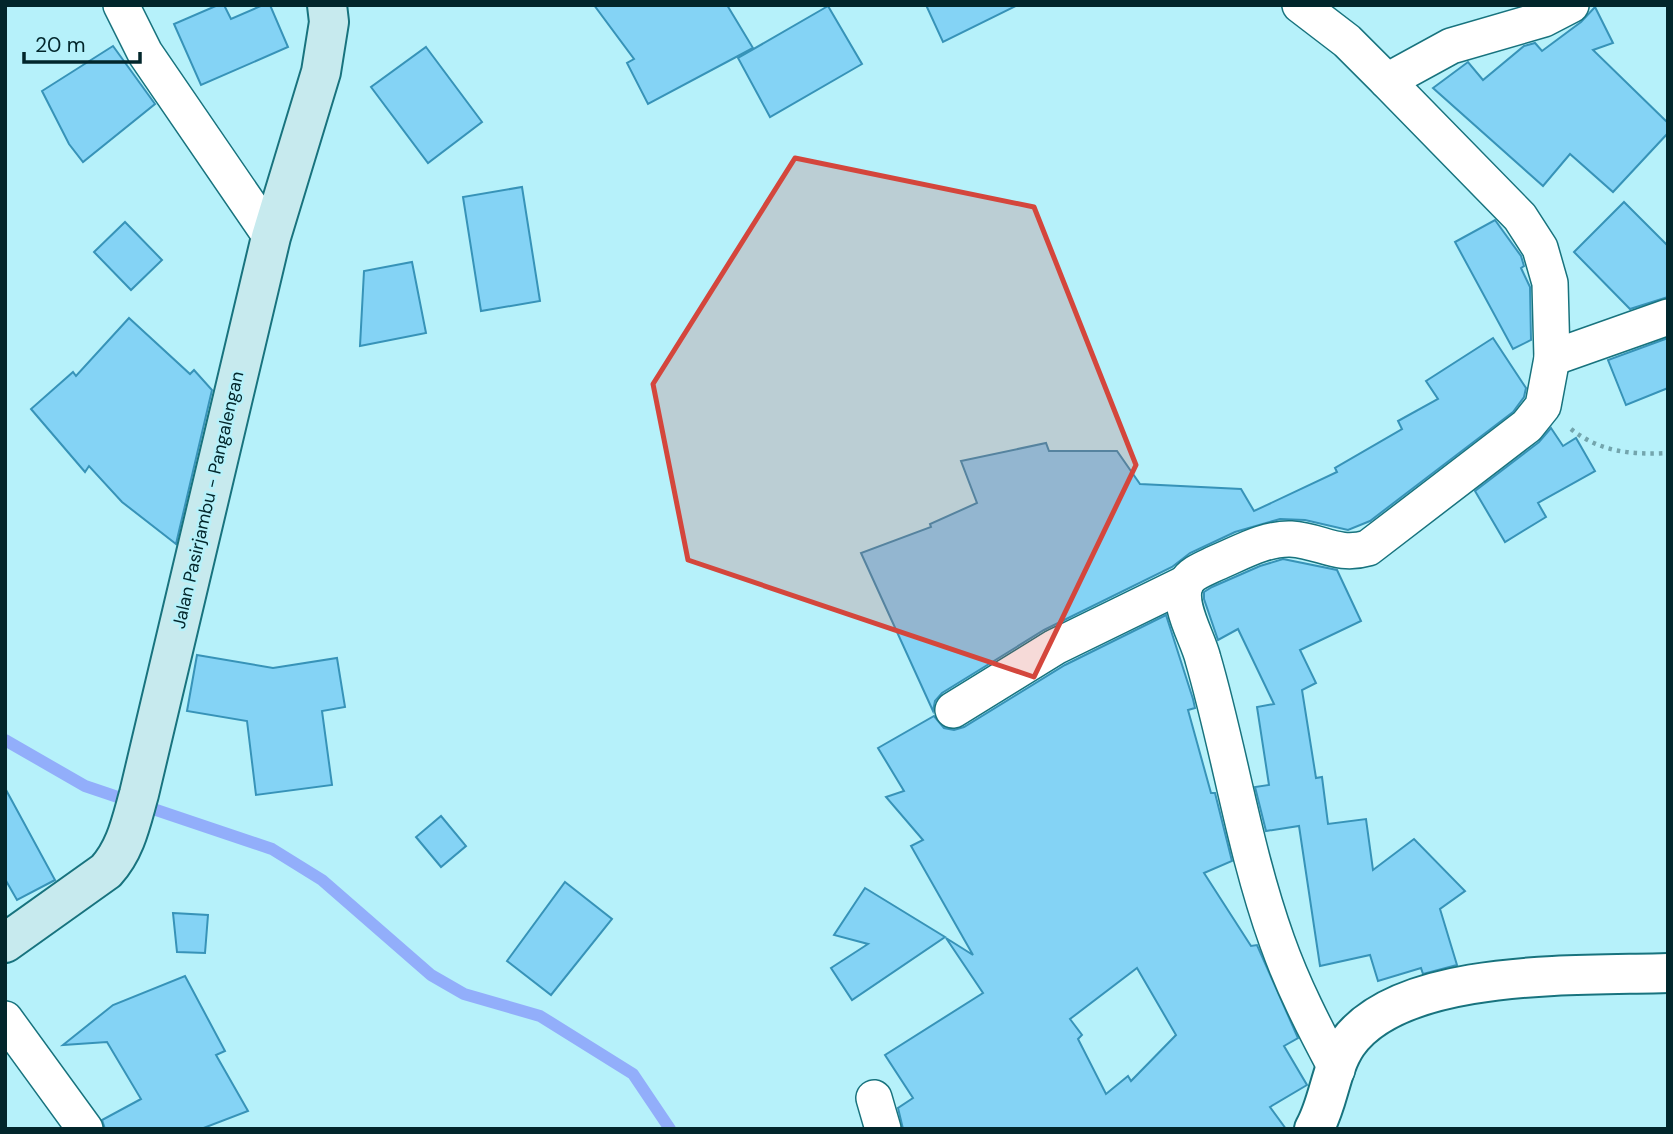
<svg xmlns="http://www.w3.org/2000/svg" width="1673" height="1134" font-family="'DM Sans',sans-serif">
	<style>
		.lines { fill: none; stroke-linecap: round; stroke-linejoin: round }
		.stream { stroke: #92aefa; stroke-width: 12 }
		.building { fill: #84d3f5; stroke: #3793b8; stroke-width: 2; fill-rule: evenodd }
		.minor-casing { stroke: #18737e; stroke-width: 38 }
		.tertiary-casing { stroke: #18737e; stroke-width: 42 }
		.secondary-casing { stroke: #18737e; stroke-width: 42 }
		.path { stroke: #73a5ad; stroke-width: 4.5; stroke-dasharray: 3.5 5; stroke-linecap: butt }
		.minor { stroke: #fff; stroke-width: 35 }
		.tertiary { stroke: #fff; stroke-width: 38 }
		.secondary { stroke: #c7eaee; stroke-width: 38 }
		.marked { fill: #d4463c; fill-opacity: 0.2; stroke: #d4463c; stroke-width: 5; stroke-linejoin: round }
		.labels { text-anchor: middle; stroke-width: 5; stroke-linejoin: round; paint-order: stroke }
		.street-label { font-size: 18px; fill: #02262b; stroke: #b6f1fa }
	</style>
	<rect width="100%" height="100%" fill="#b6f1fa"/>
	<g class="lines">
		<polyline class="stream" points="5,740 85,786 272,849 322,880 431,975 464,994 540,1016 633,1074 670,1129"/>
	</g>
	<g class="building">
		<polygon points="218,5 224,5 231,19 263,5 270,5 288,47 201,85 174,24"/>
		<polygon points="594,5 727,5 753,48 648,104 627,63 634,59"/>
		<polygon points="926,5 1018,5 943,42"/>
		<polygon points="828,6 862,64 770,117 738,58"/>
		<polygon points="1595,7 1613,43 1593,50 1668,123 1668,133 1613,192 1570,154 1543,186 1433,88 1468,62 1483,80 1524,46 1535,43 1542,51 1581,22"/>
		<polygon points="113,46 155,104 83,162 69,144 42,91"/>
		<polygon points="426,47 482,122 428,163 371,87"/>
		<polygon points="522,187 540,301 481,311 463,197"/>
		<polygon points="1624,202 1668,246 1668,297 1630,309 1574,252"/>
		<polygon points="1495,220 1521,256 1524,266 1521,268 1530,287 1531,340 1513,349 1455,242"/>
		<polygon points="125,222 162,260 131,290 94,252"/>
		<polygon points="412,262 426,333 360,346 364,271"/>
		<polygon points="129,318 190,374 194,370 212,390 176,544 122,502 89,466 85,472 31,409 73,372 76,376"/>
		<polygon points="1493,338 1526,388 1524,397 1513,412 1370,521 1348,530 1305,520 1280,519 1235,532 1190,553 1172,567 1044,630 942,693 935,701 933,711 861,553 931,527 930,524 977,503 961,461 1046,443 1049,451 1117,451 1140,484 1241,489 1254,511 1337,472 1335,468 1402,429 1398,421 1438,399 1426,381"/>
		<polygon points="1668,338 1668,388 1626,405 1608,360"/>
		<polygon points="1551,428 1563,446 1576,438 1595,471 1538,503 1546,517 1505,542 1475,491 1539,442"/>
		<polygon points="1283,559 1337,570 1361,621 1300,650 1316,683 1302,690 1316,778 1322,777 1328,824 1366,819 1373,870 1414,839 1465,891 1440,909 1457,965 1423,974 1421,968 1378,981 1370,955 1320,966 1299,826 1266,831 1255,787 1269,785 1257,707 1274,704 1238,629 1218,640 1204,599 1204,592 1212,587 1260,566"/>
		<path d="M1166,615L1193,699L1195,708L1188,710L1211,793H1215L1232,861L1204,873L1251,946L1257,945L1298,1038L1284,1046L1307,1085L1270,1107L1286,1129H903L898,1108L913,1098L885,1055L983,993L946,938L973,955L911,846L923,840L886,797L904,791L878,748L934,716L944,728L954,730L964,727L1065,665ZM1137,968L1176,1035L1131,1081L1128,1076L1106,1094L1078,1039L1082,1035L1070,1019Z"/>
		<polygon points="197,655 273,668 337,658 345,707 322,711 332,785 256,795 247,721 187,711"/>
		<polygon points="5,788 55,880 17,900 5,879"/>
		<polygon points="441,816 466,846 441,867 416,837"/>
		<polygon points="565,882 612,919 551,995 507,961"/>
		<polygon points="865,888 945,937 852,1000 831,968 868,944 834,935"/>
		<polygon points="173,913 208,915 205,953 177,952"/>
		<polygon points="185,976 225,1051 216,1055 248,1111 201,1129 105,1129 102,1120 141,1099 107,1042 63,1045 113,1005"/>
	</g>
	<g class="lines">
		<defs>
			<g id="minor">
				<polyline points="121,5 145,53 271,237"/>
				<polyline points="1300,5 1347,41 1387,81 1451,46 1544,19 1571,5"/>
				<polyline points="1552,358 1668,317"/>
				<polyline points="953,710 1055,647 1186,583"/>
				<polyline points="5,1019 85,1129"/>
				<path d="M1337,1070C1314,1027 1293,986 1277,941C1244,849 1230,752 1203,659C1198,638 1176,604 1186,583C1191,573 1206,568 1216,563C1240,553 1265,538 1291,539C1322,541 1337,557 1368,548L1527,426L1543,406L1552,358L1550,283L1540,248L1520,217L1387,81"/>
				<polyline points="874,1098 883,1129"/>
			</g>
			<path id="tertiary" d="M1314,1129C1329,1103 1330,1069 1347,1044C1401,967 1583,976 1668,973"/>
			<path id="secondary" d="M5,943L106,871C126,849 131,822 139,794L271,237L321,72L329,22L327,5"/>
		</defs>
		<use href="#minor" class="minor-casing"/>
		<use href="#tertiary" class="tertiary-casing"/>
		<use href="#secondary" class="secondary-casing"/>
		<path class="path" d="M1571,429C1600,452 1631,455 1668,453"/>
		<use href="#minor" class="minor"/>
		<use href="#tertiary" class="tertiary"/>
		<use href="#secondary" class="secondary"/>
	</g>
	<path class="marked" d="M795,158L1034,207L1136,465L1034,677L688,560L653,384Z"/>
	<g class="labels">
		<g class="street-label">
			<text transform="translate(208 500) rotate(-77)" y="6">Jalan Pasirjambu - Pangalengan</text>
		</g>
	</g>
	<rect width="1673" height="1134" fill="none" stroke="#02262b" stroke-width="14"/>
	<path d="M24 52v10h116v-10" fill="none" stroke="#02262b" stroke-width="3.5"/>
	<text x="35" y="52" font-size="21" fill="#02262b" stroke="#b6f1fa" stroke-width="5" paint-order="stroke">20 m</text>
</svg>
